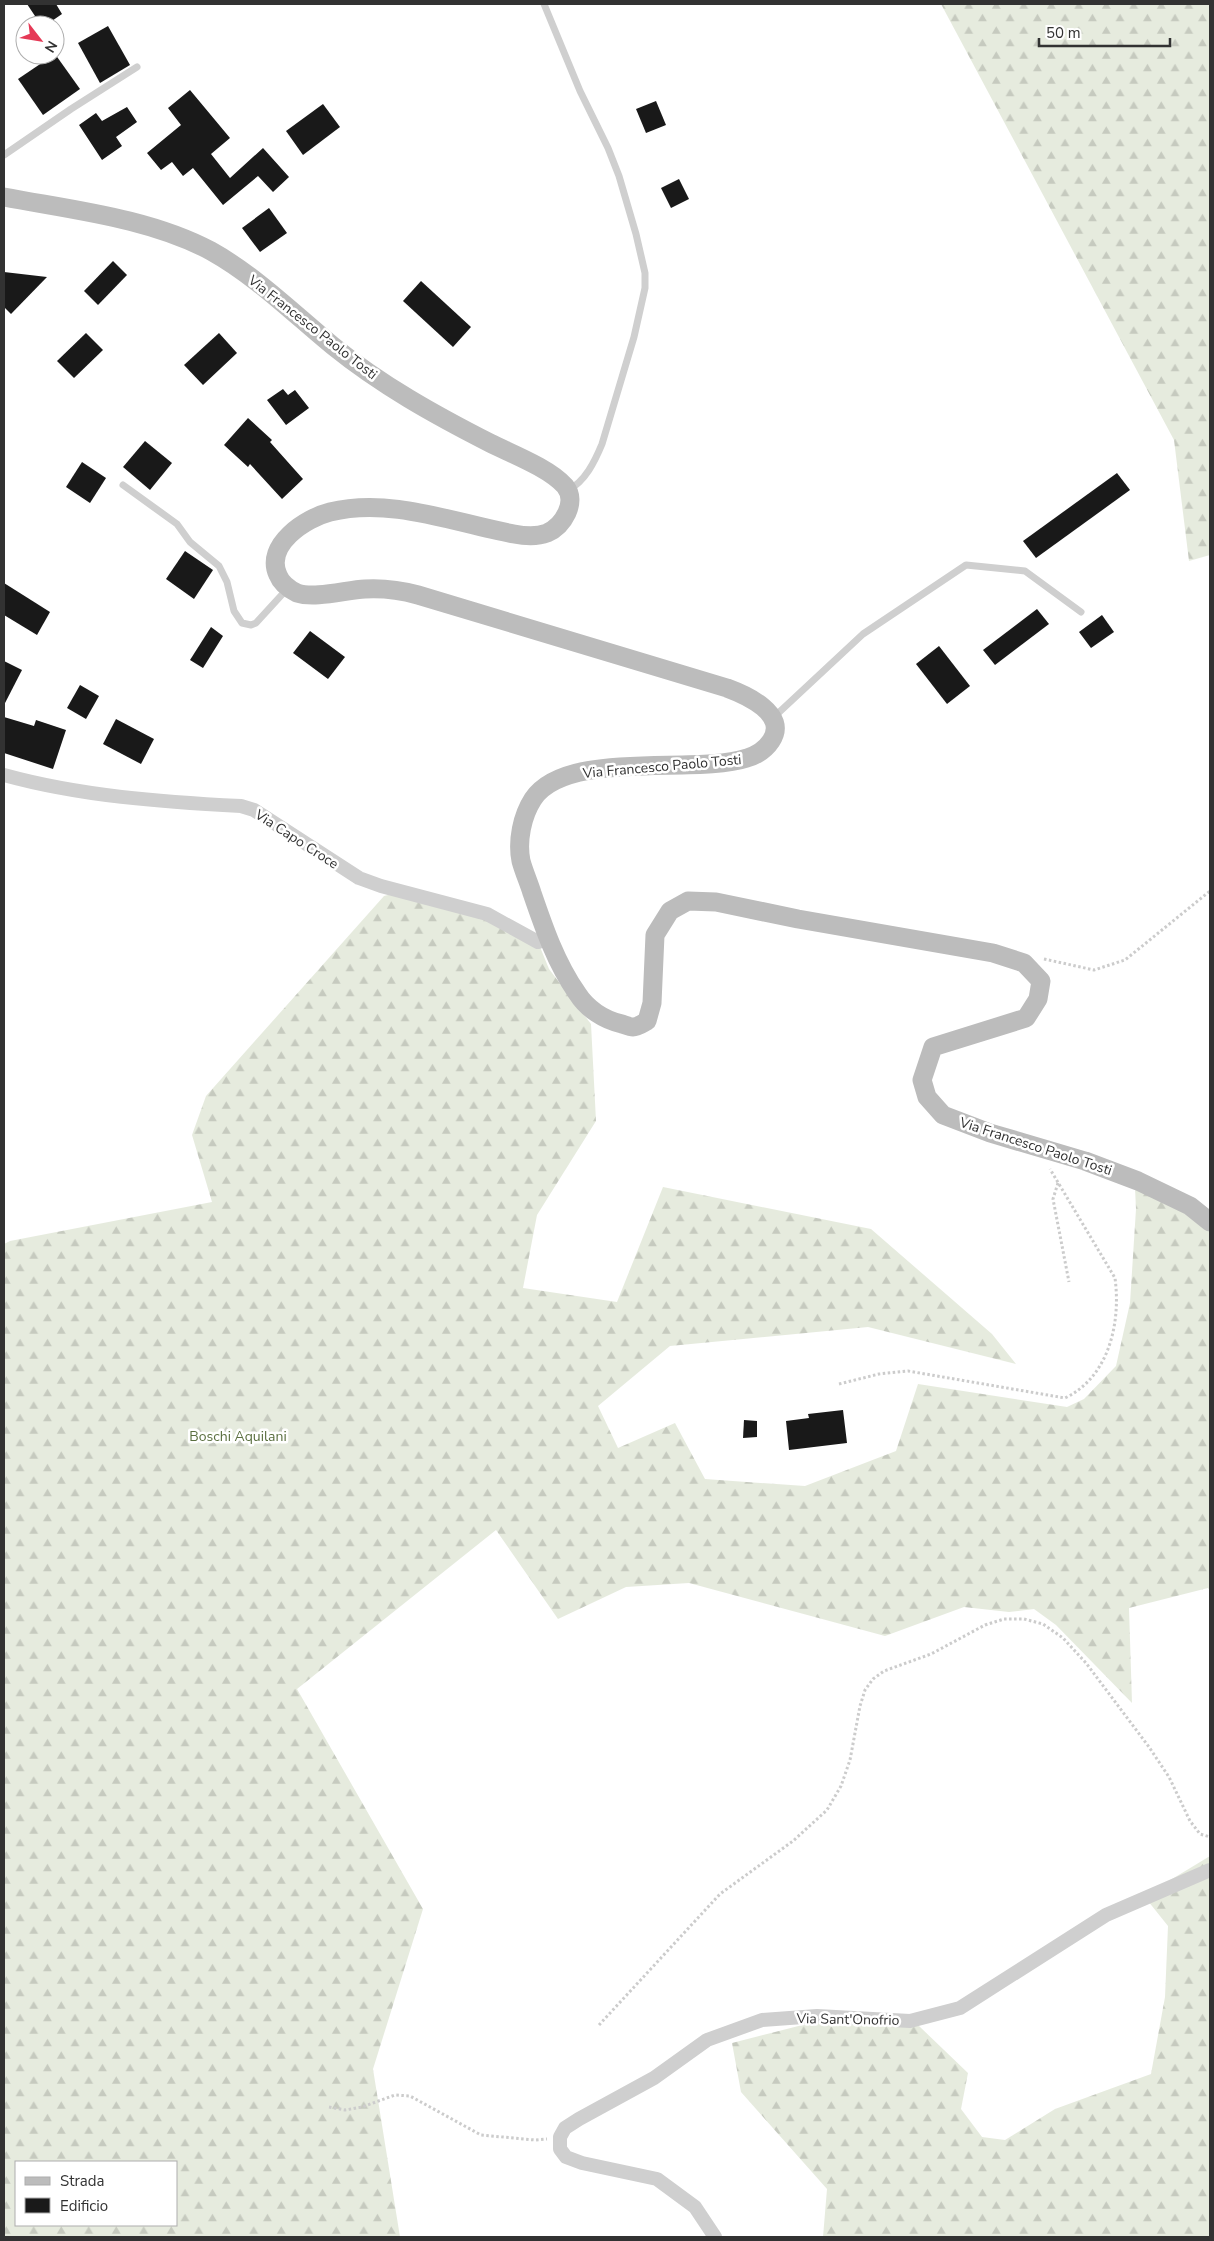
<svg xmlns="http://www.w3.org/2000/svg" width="1214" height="2241" font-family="'Nunito Sans',sans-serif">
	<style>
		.forest { fill: url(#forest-firs); fill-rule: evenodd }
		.building { fill: #191919 }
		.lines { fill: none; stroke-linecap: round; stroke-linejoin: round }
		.path { stroke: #ccc; stroke-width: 3; stroke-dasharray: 2.5 2.5; stroke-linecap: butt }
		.lane { stroke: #cfcfcf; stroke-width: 7 }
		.street { stroke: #cfcfcf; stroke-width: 14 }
		.secondary { stroke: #bcbcbc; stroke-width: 19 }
		.labels { text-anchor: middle; stroke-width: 5; stroke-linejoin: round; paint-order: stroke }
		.street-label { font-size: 14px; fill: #323232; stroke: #fff }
		.park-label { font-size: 14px; fill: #5a6f3f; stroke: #fff }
	</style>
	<defs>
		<pattern id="forest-firs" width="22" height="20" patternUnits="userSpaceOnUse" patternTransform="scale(1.25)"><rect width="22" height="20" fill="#e6ebde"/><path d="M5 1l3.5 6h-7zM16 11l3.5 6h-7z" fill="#c6cabf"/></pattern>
	</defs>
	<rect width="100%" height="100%" fill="#fff"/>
	<g class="forest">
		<polygon points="941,4 1210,4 1210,555 1189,561 1174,440"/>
		<path d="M403,891L471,911L538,942L549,969L591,1024L596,1121L537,1215L523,1288L617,1302L663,1187L871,1229L992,1334L1016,1364L868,1327L670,1346L598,1406L618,1448L675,1423L705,1479L805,1486L896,1451L918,1384L1067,1407L1084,1399L1116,1366L1130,1303L1136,1209L1135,1188L1185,1213L1210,1232V1591L1208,1588L1129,1608L1132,1703L1056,1625L1034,1609L1009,1612L964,1607L885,1636L689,1583L626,1587L558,1619L496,1530L297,1689L423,1909L373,2069L400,2237H4V1244L10,1241L212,1202L192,1135L206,1096L384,896ZM16,2162H176V2225H16Z"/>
		<polygon points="1210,1856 1210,2237 823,2237 827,2189 741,2092 732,2043 818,2021 919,2026 968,2073 961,2109 982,2137 1005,2140 1055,2109 1151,2074 1165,1997 1168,1926 1144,1896"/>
	</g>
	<g class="building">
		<polygon points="27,4 56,4 62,14 46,25 21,25 35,16"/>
		<polygon points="108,26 130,65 100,83 78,43"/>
		<polygon points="55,54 80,89 43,115 18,79"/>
		<polygon points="190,90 230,138 211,154 230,178 263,148 289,177 273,192 258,176 223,205 193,168 183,176 172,162 161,170 147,153 181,125 168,108"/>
		<polygon points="656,101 666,125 646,133 636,109"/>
		<polygon points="323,104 340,127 303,155 286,131"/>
		<polygon points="127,107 137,122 116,137 122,146 102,160 79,125 96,113 102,121"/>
		<polygon points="679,179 689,199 671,208 661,188"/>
		<polygon points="269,208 287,233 260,252 242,228"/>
		<polygon points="113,261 127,275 98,305 84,291"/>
		<polygon points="4,272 47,277 11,314 4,307"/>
		<polygon points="421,281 471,327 453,347 403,301"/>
		<polygon points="86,333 103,350 74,378 57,361"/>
		<polygon points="219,333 237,353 203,385 184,365"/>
		<polygon points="283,389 288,395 295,390 309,408 286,425 267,400"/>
		<polygon points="248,418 272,440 270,442 303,479 282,499 250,464 248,467 224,445"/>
		<polygon points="145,441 172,463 150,490 123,467"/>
		<polygon points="82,462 106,478 90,503 66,487"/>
		<polygon points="1117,473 1130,490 1036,558 1023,541"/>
		<polygon points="185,551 213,570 194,599 166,579"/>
		<polygon points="4,583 50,612 37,635 4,615"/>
		<polygon points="1037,609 1049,624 995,665 983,650"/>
		<polygon points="1102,615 1114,632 1091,648 1079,632"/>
		<polygon points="211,627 223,636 203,668 190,660"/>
		<polygon points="310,631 345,657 328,679 293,653"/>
		<polygon points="939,646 970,686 947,704 916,664"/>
		<polygon points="4,661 22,670 4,705"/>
		<polygon points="80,685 99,696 86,719 67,708"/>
		<polygon points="4,717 34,726 36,720 66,730 53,769 4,753"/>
		<polygon points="116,719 154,739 141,764 103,744"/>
		<polygon points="843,1410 847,1443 789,1450 786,1421 809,1418 808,1414"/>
		<polygon points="744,1420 757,1421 757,1437 743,1438"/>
	</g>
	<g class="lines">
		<g class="path">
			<polyline points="1044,959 1094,970 1125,960 1210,891"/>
			<polyline points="1058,1183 1053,1199 1069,1282"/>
			<path d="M839,1384L879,1374L908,1371L1065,1398C1109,1377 1121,1323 1115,1278L1050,1169"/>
			<polyline points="599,2025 720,1894 793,1841 827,1810 841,1786 850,1760 860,1706 865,1690 873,1679 884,1671 931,1654 985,1625 1004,1619 1024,1619 1043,1624 1063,1638 1086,1663 1149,1747 1169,1777 1190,1821 1200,1834 1210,1837"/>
			<polyline points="329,2107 345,2110 362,2107 395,2095 410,2096 481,2135 535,2140 547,2139"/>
		</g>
		<g class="lane">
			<path d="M544,4L580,91L608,148L619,176L636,234L645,273V288L634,337L602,444C595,461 585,482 568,490"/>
			<polyline points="4,155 71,109 137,67"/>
			<polyline points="123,485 177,524 190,542 219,566 227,582 234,611 242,623 251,625 256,623 288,588"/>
			<polyline points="774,717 863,634 966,565 1025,571 1081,612"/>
		</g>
		<g class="street">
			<path d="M4,775C80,796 162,802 241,806L254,810L359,878L381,886L487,914L538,942L547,939"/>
			<polyline points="715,2237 695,2207 657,2179 582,2163 566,2157 560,2149 560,2137 565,2128 579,2119 654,2078 707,2040 762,2020 817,2016 910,2021 960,2008 1106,1915 1210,1870"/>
		</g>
		<path class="secondary" d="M4,197C72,210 149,218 211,251C256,276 294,314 333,346C381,385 435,415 490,443C512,454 549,468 565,486C578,502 563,526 547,533C537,537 524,536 514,534C454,523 391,497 330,512C306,518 264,545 278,575C281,583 289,589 297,593C315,599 346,590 365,589C383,588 400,590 418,595L727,688C746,695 789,714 771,741C765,750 757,755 747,758C695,775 566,749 533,799C522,816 517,841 521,861C524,872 529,883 532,893C544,928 556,963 577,993C587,1009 604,1020 622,1024C625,1025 630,1027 633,1027C638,1027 643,1023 647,1021L652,1003L655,935L670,911L688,901L716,902L798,919L993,953L1024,963L1041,981L1038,999L1026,1018L933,1047L922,1080L927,1097L943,1115L990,1133L1085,1161L1138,1181L1190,1206L1210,1222"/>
	</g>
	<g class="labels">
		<g class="street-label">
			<text transform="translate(313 327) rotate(38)" y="5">Via Francesco Paolo Tosti</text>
			<text transform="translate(662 766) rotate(-5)" y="5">Via Francesco Paolo Tosti</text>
			<text transform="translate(297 839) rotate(33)" y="5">Via Capo Croce</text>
			<text transform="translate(1036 1146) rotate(18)" y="5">Via Francesco Paolo Tosti</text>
			<text transform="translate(848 2019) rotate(1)" y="5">Via Sant'Onofrio</text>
		</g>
		<g class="park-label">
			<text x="238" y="1441">Boschi Aquilani</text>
		</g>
	</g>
	<rect width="1214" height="2241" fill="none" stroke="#323232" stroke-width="10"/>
	<rect x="15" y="2161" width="162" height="65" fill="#ffffff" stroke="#adadad"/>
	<rect x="25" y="2177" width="25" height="8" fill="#bcbcbc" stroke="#adadad"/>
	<text x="60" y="2186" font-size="15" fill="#323232">Strada</text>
	<rect x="25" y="2198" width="25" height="15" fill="#191919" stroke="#adadad"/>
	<text x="60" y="2211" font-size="15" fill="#323232">Edificio</text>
	<g transform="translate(40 40) rotate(121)"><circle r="24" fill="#ffffff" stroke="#adadad"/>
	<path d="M0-4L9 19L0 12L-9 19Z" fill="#e53956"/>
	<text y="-8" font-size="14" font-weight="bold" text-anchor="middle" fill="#323232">N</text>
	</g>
	<path d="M1039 38v8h131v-8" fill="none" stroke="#323232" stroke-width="2.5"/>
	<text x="1046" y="38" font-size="15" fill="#323232" stroke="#ffffff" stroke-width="4" paint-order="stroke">50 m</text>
</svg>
